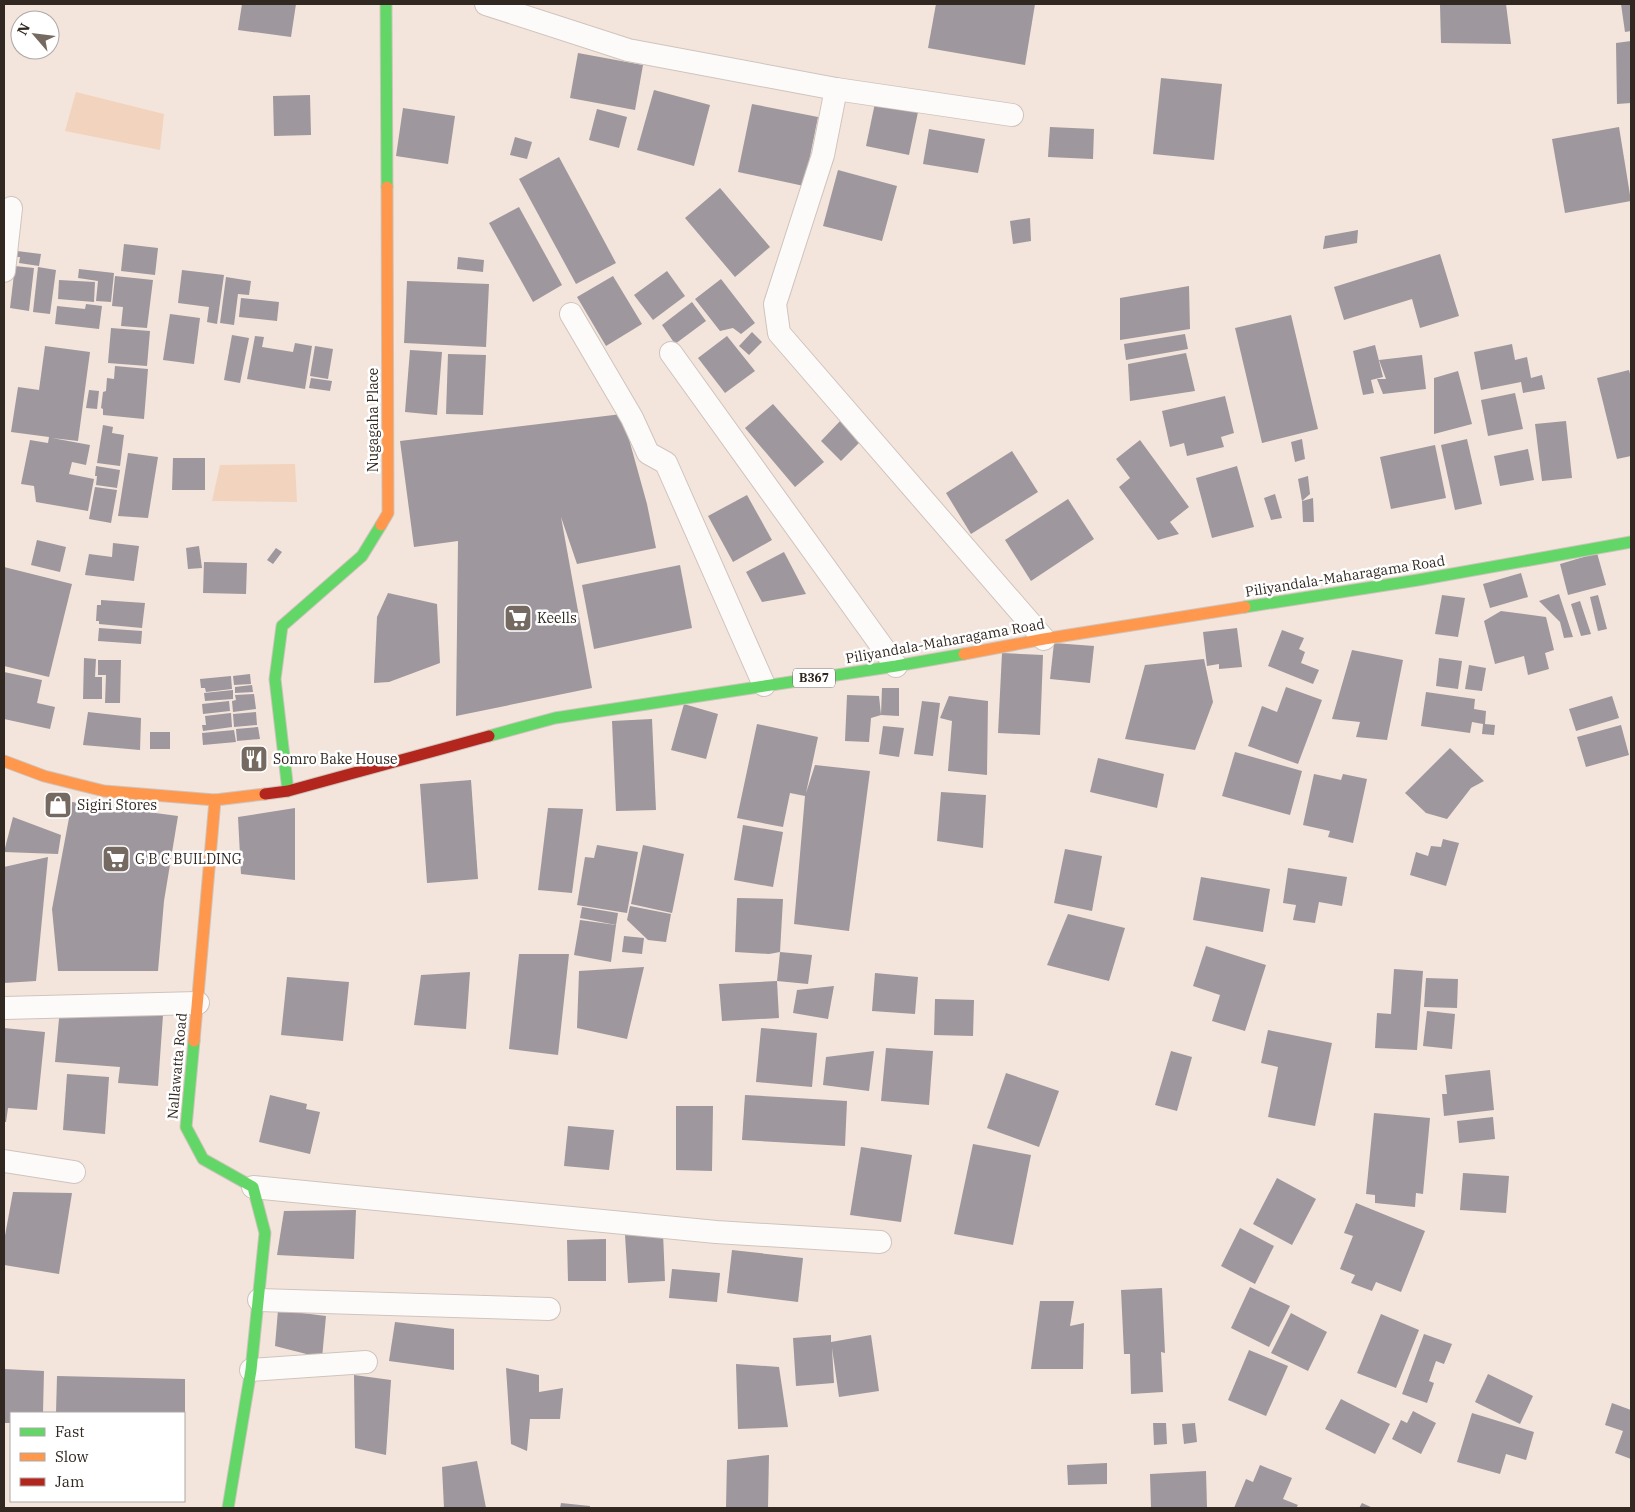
<svg xmlns="http://www.w3.org/2000/svg" width="1635" height="1512" font-family="'IBM Plex Serif',serif">
	<style>
		.green { fill: #f2d3be }
		.building { fill: #9e979d }
		.lines { fill: none; stroke-linecap: round; stroke-linejoin: round }
		.street-casing { stroke: #cfc4bd; stroke-width: 24 }
		.fast-casing { stroke: #cfc4bd; stroke-width: 13 }
		.slow-casing { stroke: #cfc4bd; stroke-width: 13 }
		.jam-casing { stroke: #cfc4bd; stroke-width: 13 }
		.street { stroke: #fdfbfa; stroke-width: 22 }
		.fast { stroke: #63d668; stroke-width: 11 }
		.slow { stroke: #ff974d; stroke-width: 11 }
		.jam { stroke: #b3261e; stroke-width: 11 }
		.labels { text-anchor: middle; stroke-width: 5; stroke-linejoin: round; paint-order: stroke }
		.shield { fill: #fff; stroke: #6f6864; stroke-width: 1 }
		.shield-label { font-size: 12px; font-weight: bold; fill: #312821 }
		.street-label { font-size: 14px; fill: #312821; stroke: #fff }
		.poi-label { font-size: 14px; fill: #312821; stroke: #fff; text-anchor: start }
	</style>
	<rect width="100%" height="100%" fill="#f3e5db"/>
	<g class="green">
		<polygon points="76,92 164,114 160,150 65,131"/>
		<polygon points="295,464 297,502 212,501 220,465"/>
	</g>
	<g class="building">
		<polygon points="242,4 296,4 291,37 238,30"/>
		<polygon points="936,4 1035,4 1025,65 928,48"/>
		<polygon points="1506,4 1511,44 1441,43 1440,5"/>
		<polygon points="1621,4 1631,4 1631,31 1625,32"/>
		<polygon points="1631,41 1631,103 1617,104 1616,43"/>
		<polygon points="578,53 643,65 635,110 570,98"/>
		<polygon points="1161,78 1222,84 1214,160 1153,154"/>
		<polygon points="654,90 710,105 694,166 637,150"/>
		<polygon points="310,95 311,135 274,136 273,96"/>
		<polygon points="875,103 918,112 909,155 866,146"/>
		<polygon points="752,104 818,117 804,186 738,172"/>
		<polygon points="403,108 455,116 448,164 396,156"/>
		<polygon points="597,109 627,117 619,148 589,140"/>
		<polygon points="1050,127 1094,129 1093,159 1048,157"/>
		<polygon points="1619,127 1631,201 1565,213 1552,139"/>
		<polygon points="929,129 985,139 978,173 923,164"/>
		<polygon points="515,137 532,142 527,159 510,155"/>
		<polygon points="559,157 616,263 576,284 519,179"/>
		<polygon points="838,170 897,186 882,241 823,226"/>
		<polygon points="720,188 770,247 735,277 685,218"/>
		<polygon points="519,207 562,285 533,302 489,223"/>
		<polygon points="1030,218 1031,241 1013,244 1010,221"/>
		<polygon points="1358,230 1357,243 1323,249 1325,236"/>
		<polygon points="124,244 158,248 155,275 121,271"/>
		<polygon points="17,251 41,254 39,266 19,263 20,257 16,257"/>
		<polygon points="1440,254 1459,316 1420,328 1412,299 1344,320 1334,287"/>
		<polygon points="458,257 484,260 483,272 457,269"/>
		<polygon points="15,266 34,268 29,311 10,308"/>
		<polygon points="38,267 56,270 50,314 33,312"/>
		<polygon points="79,269 114,273 111,302 96,301 98,281 78,278"/>
		<polygon points="182,270 224,275 217,324 207,322 209,307 178,303"/>
		<polygon points="667,271 685,296 653,320 634,295"/>
		<polygon points="115,276 153,280 147,328 121,326 123,307 112,306"/>
		<polygon points="613,276 642,324 606,346 577,297"/>
		<polygon points="226,277 251,281 249,295 238,294 234,325 220,323"/>
		<polygon points="721,279 755,323 741,334 733,328 720,331 695,299"/>
		<polygon points="59,280 95,282 94,302 58,299"/>
		<polygon points="407,281 489,284 486,347 404,343"/>
		<polygon points="1189,286 1190,329 1120,340 1120,298"/>
		<polygon points="241,298 279,302 277,321 239,317"/>
		<polygon points="692,302 706,321 675,344 662,325"/>
		<polygon points="86,304 102,306 99,329 55,324 57,306 85,309"/>
		<polygon points="170,314 200,318 194,364 163,360"/>
		<polygon points="1291,315 1318,429 1262,443 1235,328"/>
		<polygon points="111,328 150,331 147,366 108,363"/>
		<polygon points="752,332 762,342 749,355 739,346"/>
		<polygon points="1185,334 1188,349 1126,360 1124,344"/>
		<polygon points="232,335 249,338 240,383 224,380"/>
		<polygon points="255,336 264,337 262,347 293,352 295,343 312,346 305,389 247,379"/>
		<polygon points="727,336 755,371 725,393 698,358"/>
		<polygon points="1512,344 1515,360 1527,357 1531,378 1542,375 1545,389 1523,393 1521,382 1481,390 1474,352"/>
		<polygon points="1375,345 1383,377 1371,380 1374,393 1363,395 1353,351"/>
		<polygon points="45,346 90,352 78,441 52,438 90,445 86,465 72,462 69,474 94,479 88,511 36,502 34,486 21,484 30,440 48,443 49,437 11,432 18,387 39,390"/>
		<polygon points="315,346 333,349 328,379 310,376"/>
		<polygon points="410,350 442,352 437,415 405,412"/>
		<polygon points="1186,353 1195,391 1130,401 1128,364"/>
		<polygon points="448,354 486,355 483,415 446,414"/>
		<polygon points="1422,355 1426,389 1383,394 1377,379 1386,379 1379,360"/>
		<polygon points="115,366 148,369 144,419 103,415 103,409 101,408 103,392 106,391 107,378 114,379"/>
		<polygon points="1629,370 1631,378 1631,456 1617,459 1597,378"/>
		<polygon points="1458,371 1472,424 1434,434 1434,378"/>
		<polygon points="311,378 332,381 330,391 309,388"/>
		<polygon points="89,390 99,391 97,409 86,408"/>
		<polygon points="1515,393 1523,429 1488,436 1481,400"/>
		<polygon points="1225,396 1234,433 1221,437 1224,447 1187,456 1184,443 1170,447 1162,411"/>
		<polygon points="773,404 824,462 795,487 745,428"/>
		<polygon points="622,414 647,504 656,548 577,564 561,517 592,688 456,716 458,541 414,547 400,441"/>
		<polygon points="842,419 863,439 841,461 821,441"/>
		<polygon points="1566,421 1572,478 1542,481 1535,424"/>
		<polygon points="103,425 113,427 112,433 124,435 120,466 97,463"/>
		<polygon points="1302,439 1305,459 1295,462 1291,442"/>
		<polygon points="1467,439 1482,504 1455,510 1441,445"/>
		<polygon points="1140,440 1189,507 1170,522 1179,534 1158,540 1119,487 1130,478 1116,459"/>
		<polygon points="1435,445 1446,498 1391,509 1380,457"/>
		<polygon points="1528,449 1534,480 1500,486 1494,456"/>
		<polygon points="1012,451 1038,492 971,534 946,493"/>
		<polygon points="128,453 158,457 148,518 118,516"/>
		<polygon points="173,458 205,458 205,490 172,490"/>
		<polygon points="96,466 120,470 117,488 96,485 97,476 95,476"/>
		<polygon points="1237,466 1254,527 1212,538 1196,478"/>
		<polygon points="1308,476 1310,494 1302,501 1298,479"/>
		<polygon points="95,487 117,490 111,523 89,519"/>
		<polygon points="1275,494 1282,518 1271,520 1264,498"/>
		<polygon points="747,495 772,540 733,562 708,516"/>
		<polygon points="1313,498 1314,522 1303,522 1302,501"/>
		<polygon points="1068,499 1094,539 1031,581 1005,540"/>
		<polygon points="37,540 66,547 60,572 31,565"/>
		<polygon points="113,543 139,546 134,581 85,575 89,554 112,557"/>
		<polygon points="199,546 202,568 188,569 186,548"/>
		<polygon points="276,548 282,552 273,564 267,560"/>
		<polygon points="784,552 806,594 762,602 746,572"/>
		<polygon points="1597,553 1606,585 1568,595 1560,564"/>
		<polygon points="204,562 247,563 246,594 203,593"/>
		<polygon points="680,565 692,628 594,649 582,585"/>
		<polygon points="4,567 72,584 49,677 4,666"/>
		<polygon points="1521,573 1528,597 1490,608 1483,584"/>
		<polygon points="388,593 437,604 440,663 389,682 374,683 377,617"/>
		<polygon points="1559,594 1573,637 1564,638 1560,622 1539,601"/>
		<polygon points="1442,595 1465,598 1458,637 1435,634"/>
		<polygon points="1598,595 1607,629 1598,631 1590,597"/>
		<polygon points="101,600 145,603 142,628 99,624 99,621 96,621 97,605 101,605"/>
		<polygon points="1580,601 1591,634 1581,636 1571,604"/>
		<polygon points="1501,611 1546,617 1554,650 1545,653 1549,669 1528,675 1524,656 1495,664 1484,621"/>
		<polygon points="99,628 142,631 141,644 98,641"/>
		<polygon points="1237,628 1242,667 1219,669 1219,664 1207,666 1203,632"/>
		<polygon points="1282,630 1304,638 1299,649 1305,652 1301,663 1319,670 1313,684 1268,666"/>
		<polygon points="1054,643 1094,646 1090,683 1050,679"/>
		<polygon points="1352,650 1403,660 1387,740 1356,737 1360,722 1332,719"/>
		<polygon points="1002,653 1043,655 1040,735 998,733"/>
		<polygon points="84,658 96,659 95,677 102,677 102,699 83,699"/>
		<polygon points="1439,658 1462,661 1458,689 1436,686"/>
		<polygon points="1204,659 1213,702 1195,750 1125,739 1145,665"/>
		<polygon points="98,660 121,660 120,703 105,703 106,675 98,675"/>
		<polygon points="1469,665 1486,668 1482,691 1465,689"/>
		<polygon points="4,672 42,680 37,703 55,707 50,729 4,719"/>
		<polygon points="250,674 251,684 234,685 233,676"/>
		<polygon points="231,676 232,689 206,692 205,688 201,688 200,679"/>
		<polygon points="252,685 253,692 235,693 235,687"/>
		<polygon points="1286,687 1322,700 1298,764 1248,746 1262,706 1277,712"/>
		<polygon points="882,688 899,688 899,716 881,715"/>
		<polygon points="233,690 233,699 205,701 204,693"/>
		<polygon points="1426,692 1475,699 1474,709 1486,711 1485,724 1495,725 1494,735 1482,734 1483,724 1472,722 1470,733 1421,726"/>
		<polygon points="254,694 256,709 233,712 232,701 236,700 235,695"/>
		<polygon points="847,695 879,696 881,715 871,718 869,742 845,741"/>
		<polygon points="949,696 988,701 987,775 948,771 952,721 940,718"/>
		<polygon points="1612,696 1619,718 1576,731 1569,709"/>
		<polygon points="229,701 230,711 203,714 202,704"/>
		<polygon points="922,701 940,703 933,756 914,754"/>
		<polygon points="684,704 718,714 706,759 671,750"/>
		<polygon points="88,712 141,718 140,750 83,745"/>
		<polygon points="256,712 257,725 234,727 233,714"/>
		<polygon points="231,713 232,727 203,731 202,725 206,725 205,716"/>
		<polygon points="652,719 656,810 616,811 612,721"/>
		<polygon points="757,724 818,737 806,793 815,765 870,771 849,931 794,924 805,796 790,793 783,827 737,818"/>
		<polygon points="1621,725 1629,755 1586,767 1577,737"/>
		<polygon points="883,726 904,728 899,757 879,754"/>
		<polygon points="258,727 260,739 237,741 236,729"/>
		<polygon points="234,730 236,742 203,745 202,733"/>
		<rect x="150" y="732" width="20" height="17"/>
		<polygon points="1450,748 1484,781 1471,788 1447,819 1426,813 1405,793"/>
		<polygon points="1235,752 1302,771 1290,815 1222,796"/>
		<polygon points="1098,758 1164,774 1157,808 1090,792"/>
		<polygon points="1314,774 1341,780 1343,774 1367,779 1353,843 1328,837 1330,831 1303,825"/>
		<polygon points="471,780 478,879 427,883 420,784"/>
		<polygon points="941,792 986,795 983,848 937,841"/>
		<polygon points="72,802 178,816 164,901 158,971 58,971 52,909"/>
		<polygon points="295,808 295,880 241,874 238,817"/>
		<polygon points="548,808 583,809 572,893 538,890"/>
		<polygon points="13,817 61,835 58,854 4,852"/>
		<polygon points="743,825 783,832 773,887 734,880"/>
		<polygon points="1443,839 1459,843 1446,886 1410,875 1416,852 1428,856 1431,846 1441,847"/>
		<polygon points="597,845 638,852 627,913 577,905 585,857 594,858"/>
		<polygon points="643,845 684,854 672,913 631,904"/>
		<polygon points="1065,849 1102,856 1092,911 1054,903"/>
		<polygon points="48,857 36,981 4,983 4,867"/>
		<polygon points="1288,868 1347,877 1342,906 1319,902 1315,923 1293,920 1296,905 1283,903"/>
		<polygon points="1201,877 1270,889 1263,932 1193,920"/>
		<polygon points="737,898 783,899 780,952 769,954 735,952"/>
		<polygon points="630,906 671,914 666,942 648,940 627,920"/>
		<polygon points="582,907 618,913 616,925 580,918"/>
		<polygon points="1068,914 1125,928 1109,981 1047,965"/>
		<polygon points="580,920 616,925 611,962 574,955"/>
		<polygon points="624,936 644,938 642,954 622,952"/>
		<polygon points="1206,946 1266,965 1245,1031 1212,1021 1220,995 1193,986"/>
		<polygon points="780,952 812,955 808,984 777,981 779,1018 722,1021 719,984 777,981"/>
		<polygon points="519,954 569,954 558,1055 509,1049"/>
		<polygon points="644,967 627,1039 577,1028 579,971"/>
		<polygon points="1394,969 1423,971 1417,1050 1375,1048 1377,1013 1391,1014"/>
		<polygon points="470,972 466,1029 414,1025 421,975"/>
		<polygon points="875,973 918,977 915,1014 872,1011"/>
		<polygon points="287,977 349,982 343,1041 281,1035"/>
		<polygon points="1426,978 1458,979 1457,1008 1424,1007"/>
		<polygon points="834,986 828,1019 793,1013 797,990"/>
		<polygon points="935,999 974,1000 973,1036 934,1035"/>
		<polygon points="60,1008 163,1015 158,1086 118,1083 120,1067 55,1062"/>
		<polygon points="1427,1011 1455,1014 1452,1049 1423,1046"/>
		<polygon points="4,1028 45,1032 37,1110 8,1108 6,1122 4,1122"/>
		<polygon points="761,1028 817,1033 812,1087 756,1082"/>
		<polygon points="1268,1030 1332,1043 1315,1126 1268,1117 1278,1067 1261,1063"/>
		<polygon points="886,1048 933,1051 929,1105 881,1101"/>
		<polygon points="874,1051 869,1091 823,1085 826,1057"/>
		<polygon points="1171,1051 1192,1057 1177,1111 1155,1105"/>
		<polygon points="1490,1070 1494,1110 1444,1116 1442,1094 1447,1094 1445,1075"/>
		<polygon points="1006,1073 1059,1091 1039,1147 987,1128"/>
		<polygon points="67,1074 109,1077 105,1134 63,1130"/>
		<polygon points="270,1095 307,1104 306,1109 320,1112 310,1154 259,1142"/>
		<polygon points="745,1095 847,1101 845,1146 742,1140"/>
		<polygon points="676,1106 713,1106 712,1171 676,1170"/>
		<polygon points="1374,1113 1430,1118 1423,1194 1416,1193 1415,1207 1375,1203 1375,1195 1366,1194"/>
		<polygon points="1493,1117 1495,1139 1459,1143 1457,1121"/>
		<polygon points="568,1126 614,1130 609,1170 564,1166"/>
		<polygon points="973,1144 1031,1155 1013,1245 954,1234"/>
		<polygon points="861,1147 912,1155 901,1222 850,1215"/>
		<polygon points="1463,1173 1509,1176 1506,1213 1460,1210"/>
		<polygon points="1277,1178 1316,1199 1292,1245 1253,1224"/>
		<polygon points="13,1192 72,1193 59,1274 4,1265 4,1241"/>
		<polygon points="1356,1203 1425,1231 1401,1292 1376,1282 1372,1291 1351,1283 1355,1275 1340,1269 1353,1236 1344,1233"/>
		<polygon points="356,1210 354,1259 277,1255 284,1211"/>
		<polygon points="1240,1228 1274,1246 1255,1284 1221,1266"/>
		<polygon points="663,1233 665,1281 628,1283 625,1235"/>
		<polygon points="606,1239 606,1281 568,1281 567,1240"/>
		<polygon points="732,1250 803,1258 798,1302 727,1293"/>
		<polygon points="672,1269 720,1273 717,1302 669,1298"/>
		<polygon points="1250,1287 1290,1306 1269,1347 1231,1328"/>
		<polygon points="1162,1288 1165,1353 1161,1352 1163,1392 1131,1394 1130,1354 1124,1354 1121,1290"/>
		<polygon points="1040,1301 1074,1301 1070,1326 1084,1323 1083,1369 1031,1369"/>
		<polygon points="278,1310 326,1316 322,1358 275,1346"/>
		<polygon points="1291,1313 1327,1332 1308,1371 1271,1353"/>
		<polygon points="1381,1314 1419,1330 1396,1388 1357,1373"/>
		<polygon points="395,1322 454,1329 454,1370 389,1361"/>
		<polygon points="1424,1334 1452,1344 1444,1364 1436,1361 1429,1381 1434,1383 1427,1403 1402,1394"/>
		<polygon points="831,1335 831,1342 871,1335 879,1391 839,1397 832,1348 834,1383 796,1386 793,1338"/>
		<polygon points="1249,1350 1288,1366 1266,1416 1228,1400"/>
		<polygon points="736,1364 779,1367 788,1427 738,1429"/>
		<polygon points="506,1368 539,1375 539,1392 563,1388 560,1419 530,1419 527,1451 511,1444"/>
		<polygon points="4,1369 44,1371 43,1413 11,1413 11,1423 4,1423"/>
		<polygon points="1488,1374 1533,1396 1520,1424 1475,1402"/>
		<polygon points="354,1375 391,1380 386,1455 355,1448"/>
		<polygon points="57,1376 185,1379 185,1413 56,1413"/>
		<polygon points="1341,1399 1390,1424 1375,1454 1325,1429"/>
		<polygon points="1612,1403 1631,1410 1631,1459 1615,1453 1623,1431 1605,1425"/>
		<polygon points="1413,1411 1436,1423 1421,1454 1392,1439 1401,1420 1407,1423"/>
		<polygon points="1472,1413 1534,1432 1526,1460 1506,1454 1500,1474 1457,1462"/>
		<polygon points="1153,1423 1166,1423 1167,1444 1154,1445"/>
		<polygon points="1195,1423 1197,1442 1184,1444 1182,1424"/>
		<polygon points="769,1455 768,1508 726,1508 727,1460"/>
		<polygon points="477,1461 486,1508 444,1508 442,1467"/>
		<polygon points="1107,1463 1107,1484 1068,1485 1067,1465"/>
		<polygon points="1260,1465 1292,1478 1283,1499 1298,1505 1296,1508 1234,1508 1246,1479 1253,1482"/>
		<polygon points="1206,1471 1207,1508 1151,1508 1150,1474"/>
		<polygon points="561,1503 590,1506 590,1508 560,1508"/>
		<polygon points="1362,1503 1373,1508 1359,1508"/>
	</g>
	<g class="lines">
		<defs>
			<g id="street">
				<polyline points="486,4 628,50 836,89 1012,115"/>
				<polyline points="836,89 823,155 775,304 779,333 1044,639"/>
				<polyline points="4,271 11,208"/>
				<polyline points="571,314 632,418 648,453 666,463 764,685"/>
				<polyline points="671,353 896,666"/>
				<polyline points="4,1008 198,1003"/>
				<polyline points="4,1161 74,1172"/>
				<polyline points="253,1187 716,1232 880,1242"/>
				<polyline points="259,1300 549,1309"/>
				<polyline points="251,1370 366,1362"/>
			</g>
			<g id="fast">
				<polyline points="386,4 387,187"/>
				<polyline points="1245,607 1418,580 1631,542"/>
				<polyline points="489,736 555,718 896,666 964,654"/>
				<polyline points="288,791 275,679 282,626 362,556 381,525"/>
				<polyline points="194,1041 186,1127 203,1159 253,1187 265,1233 251,1370 228,1508"/>
			</g>
			<g id="slow">
				<polyline points="381,525 388,513 387,187"/>
				<polyline points="964,654 1044,639 1245,607"/>
				<polyline points="4,761 44,776 104,791 215,800 265,794"/>
				<polyline points="194,1041 215,800"/>
			</g>
			<polyline id="jam" points="265,794 288,791 489,736"/>
		</defs>
		<use href="#street" class="street-casing"/>
		<use href="#fast" class="fast-casing"/>
		<use href="#slow" class="slow-casing"/>
		<use href="#jam" class="jam-casing"/>
		<use href="#street" class="street"/>
		<use href="#fast" class="fast"/>
		<use href="#slow" class="slow"/>
		<use href="#jam" class="jam"/>
	</g>
	<defs>
		<symbol id="supermarket-square" viewBox="-11 -11 22 22"><rect x="-9" y="-9" width="18" height="18" rx="4" fill="#756a62" stroke="#fff"/><path d="M-6-5.5h2.5l.6 2H6L4.5 2H-2.5L-4.4-4H-6ZM-1.5 3.2a1.3 1.3 0 1 0 .1 0ZM3 3.2a1.3 1.3 0 1 0 .1 0Z" fill="#fff"/></symbol>
		<symbol id="restaurant-square" viewBox="-11 -11 22 22"><rect x="-9" y="-9" width="18" height="18" rx="4" fill="#756a62" stroke="#fff"/><path d="M-5-6h1v4h1v-4h1v4h1v-4h1v5L-1.5 .5V6h-2V.5L-5-1ZM5-6V6H3V1.5H1.5Q1.5-4 5-6Z" fill="#fff"/></symbol>
		<symbol id="shop-square" viewBox="-11 -11 22 22"><rect x="-9" y="-9" width="18" height="18" rx="4" fill="#756a62" stroke="#fff"/><path d="M-5-2.5h2.3a2.7 3.5 0 0 1 5.4 0H5L5.5 6h-11ZM-1.5-2.5h3a1.5 2.3 0 0 0-3 0Z" fill="#fff"/></symbol>
	</defs>
	<g fill-rule="evenodd">
		<use href="#supermarket-square" x="502" y="602" width="32" height="32"/>
		<use href="#restaurant-square" x="238" y="743" width="32" height="32"/>
		<use href="#shop-square" x="42" y="789" width="32" height="32"/>
		<use href="#supermarket-square" x="100" y="843" width="32" height="32"/>
	</g>
	<g class="labels">
		<rect class="shield" x="793" y="668.5" width="42" height="19" rx="4"/>
		<g class="shield-label">
			<text x="814" y="682">B367</text>
		</g>
		<g class="street-label">
			<text transform="translate(373 420) rotate(-90)" y="5">Nugagaha Place</text>
			<text transform="translate(1345 576) rotate(-9)" y="5">Piliyandala-Maharagama Road</text>
			<text transform="translate(945 641) rotate(-10)" y="5">Piliyandala-Maharagama Road</text>
			<text transform="translate(177 1066) rotate(-85)" y="5">Nallawatta Road</text>
		</g>
		<g class="poi-label">
			<text x="537" y="623">Keells</text>
			<text x="273" y="764">Somro Bake House</text>
			<text x="77" y="810">Sigiri Stores</text>
			<text x="135" y="864">G B C BUILDING</text>
		</g>
	</g>
	<rect width="1635" height="1512" fill="none" stroke="#312821" stroke-width="10"/>
	<rect x="10" y="1412" width="175" height="90" fill="#ffffff" stroke="#ada9a6"/>
	<rect x="20" y="1428" width="25" height="8" fill="#63d668" stroke="#ada9a6"/>
	<text x="55" y="1437" font-size="15" fill="#312821">Fast</text>
	<rect x="20" y="1453" width="25" height="8" fill="#ff974d" stroke="#ada9a6"/>
	<text x="55" y="1462" font-size="15" fill="#312821">Slow</text>
	<rect x="20" y="1478" width="25" height="8" fill="#b3261e" stroke="#ada9a6"/>
	<text x="55" y="1487" font-size="15" fill="#312821">Jam</text>
	<g transform="translate(35 35) rotate(298)"><circle r="24" fill="#ffffff" stroke="#ada9a6"/>
	<path d="M0-4L9 19L0 12L-9 19Z" fill="#756a62"/>
	<text y="-8" font-size="14" font-weight="bold" text-anchor="middle" fill="#312821">N</text>
	</g>
</svg>
